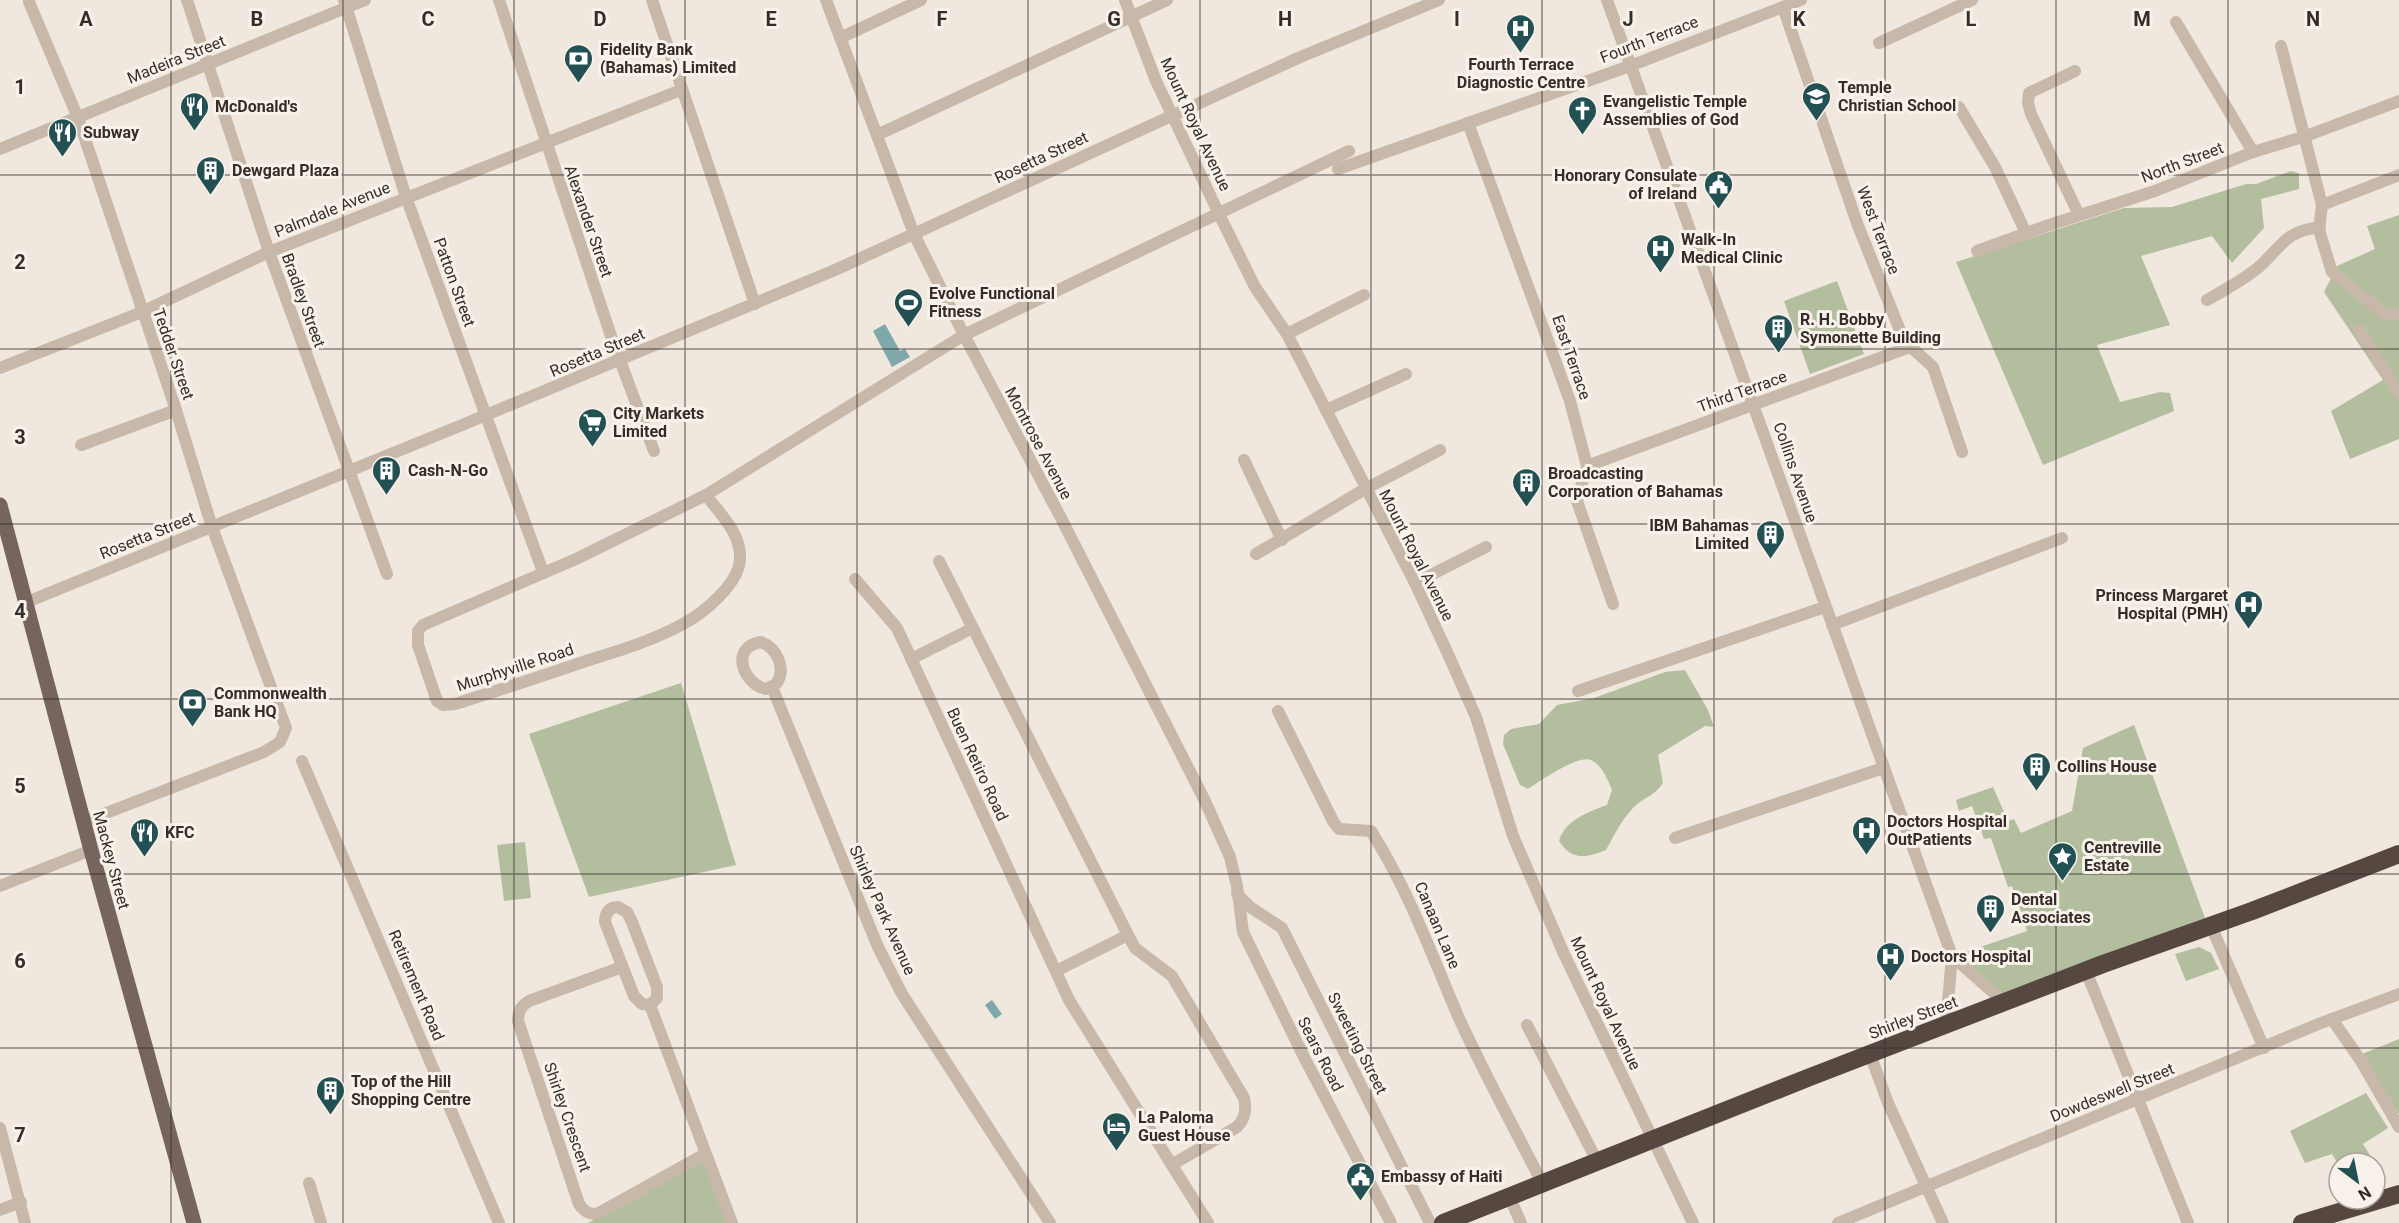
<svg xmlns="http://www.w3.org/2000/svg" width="2399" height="1223" font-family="Roboto,sans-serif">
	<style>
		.green { fill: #b3be9f }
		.water { fill: #7fa8ab }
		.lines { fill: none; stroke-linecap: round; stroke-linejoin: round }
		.minor { stroke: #c7b8aa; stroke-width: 12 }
		.major { stroke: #76655c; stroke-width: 15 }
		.highway { stroke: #564841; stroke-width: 18 }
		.grid { fill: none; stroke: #352d29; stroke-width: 1.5; stroke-opacity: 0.55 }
		.labels { text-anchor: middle; stroke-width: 6; stroke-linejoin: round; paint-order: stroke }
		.street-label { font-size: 16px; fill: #352d29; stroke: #f8f2ea }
		.poi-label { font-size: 16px; font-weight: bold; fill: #352d29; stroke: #f8f2ea; text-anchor: start }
		.grid-label { font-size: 20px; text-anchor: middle; font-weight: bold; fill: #352d29; stroke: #f8f2ea; stroke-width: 6; stroke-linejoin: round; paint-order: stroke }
	</style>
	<rect width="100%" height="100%" fill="#f0e8de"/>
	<g class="green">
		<polygon points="2291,171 2299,173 2299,189 2261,199 2264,228 2232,263 2212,236 2141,256 2170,325 2097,345 2120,402 2160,392 2170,393 2174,411 2043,465 1956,262 2124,208 2172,207 2246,184 2256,184"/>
		<polygon points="2399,215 2399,439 2350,459 2331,411 2383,380 2324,292 2337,266 2375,249 2367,226"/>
		<polygon points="1837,281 1864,354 1810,374 1784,301"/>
		<path d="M1685,670L1708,710L1714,727L1705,726L1658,755L1663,783C1656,794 1646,797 1636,805C1624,816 1614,835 1606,850C1586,858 1572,861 1559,841C1565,820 1588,812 1607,805L1612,790C1608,780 1602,765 1591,760C1577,755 1540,781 1528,789L1520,785L1503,744L1504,735L1511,729L1539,724L1557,705L1594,698L1665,672Z"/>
		<polygon points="681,683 736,865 589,897 529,734"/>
		<polygon points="2134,725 2205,918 2004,997 1960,954 2027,931 2012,886 2008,887 1991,838 1984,839 1972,806 1959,811 1956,800 1993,787 2008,821 2014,819 2021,833 2072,811 2083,748"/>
		<polygon points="525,842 531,898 504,901 497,845"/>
		<polygon points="2199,947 2211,953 2219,969 2186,981 2175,954"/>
		<polygon points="2399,1039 2399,1113 2398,1113 2362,1054"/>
		<polygon points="2366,1093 2388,1128 2363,1144 2375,1163 2339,1163 2339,1166 2332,1154 2305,1163 2290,1131"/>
		<polygon points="703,1159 727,1223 588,1223"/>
		<polygon points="2375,1164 2384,1178 2385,1188 2375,1192"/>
	</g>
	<g class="water">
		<polygon points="885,324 900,351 905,349 910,357 892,367 873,331"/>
		<polygon points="992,1000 1002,1014 995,1019 985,1005"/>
	</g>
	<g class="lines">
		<g class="minor">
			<polyline points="187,0 269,252 387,574"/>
			<polyline points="344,0 406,197 543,572"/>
			<polyline points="499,0 612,339 654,451"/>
			<polyline points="652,0 755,304"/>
			<polyline points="826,0 914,234 964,335 1061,518 1205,801 1230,857 1237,886 1243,932 1304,1057 1391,1223"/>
			<polyline points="1125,0 1156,81 1219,214 1255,287 1287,334 1415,583 1448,654 1476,717 1513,836 1564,954 1693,1223"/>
			<polyline points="1607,0 1952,956 1946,1025"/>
			<polyline points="29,2 78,118 176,410 212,527 286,728 280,742 264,752 83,822"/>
			<polyline points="1783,7 1857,223 1907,348 1912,348 1933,367 1962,452"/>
			<polyline points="2176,22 2253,152"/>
			<polyline points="840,38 921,0"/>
			<polyline points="1879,43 1972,0"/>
			<polyline points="2281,46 2322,205 2319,230 2332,272 2385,314 2399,314"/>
			<polyline points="2075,71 2029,93 2028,103 2031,114 2079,215"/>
			<polyline points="1959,107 1995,167 2026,233"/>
			<polyline points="1468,123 1570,401 1587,466 1577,501 1613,604"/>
			<polyline points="877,135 1167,0"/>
			<polyline points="0,149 365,0"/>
			<polyline points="1338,169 1630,66 1801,0"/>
			<polyline points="2322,205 2399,175"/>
			<polyline points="1977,251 2049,225 2155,191 2253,152 2306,136 2399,101"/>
			<path d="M2207,300C2225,290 2243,280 2259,267C2282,246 2285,231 2320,227"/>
			<polyline points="2359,330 2399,393"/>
			<polyline points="1287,334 1364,295"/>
			<polyline points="0,368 142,312 269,252 681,90"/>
			<polyline points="1326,410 1406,374"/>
			<polyline points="81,445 176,410"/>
			<polyline points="1244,460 1282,540"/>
			<polyline points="1587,466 1907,348"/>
			<path d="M706,495L576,559L423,625L418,631V645L437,701L443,705L455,704C500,690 545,675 589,660C621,650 654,640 683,624C704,613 740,583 740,558C741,533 720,514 706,495L964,335L1349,151"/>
			<polyline points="1256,554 1365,489 1440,450"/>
			<polyline points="939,561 1128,935"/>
			<polyline points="855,579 897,628 1069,1000 1208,1223"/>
			<polyline points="1415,583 1486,547"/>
			<polyline points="27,602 462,425 835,270 1298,58 1439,0"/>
			<polyline points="1832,625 2062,538"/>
			<path d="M761,642C777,648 787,669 776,684L766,689C743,684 729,647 761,642Z"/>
			<polyline points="911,659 973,628"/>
			<polyline points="772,687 878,947 902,994 1050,1223"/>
			<polyline points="1578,691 1825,607"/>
			<path d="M1278,711L1334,823L1339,829L1371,831C1408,889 1431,953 1458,1016C1483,1072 1514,1127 1542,1183"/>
			<polyline points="302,761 499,1223"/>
			<polyline points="1675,838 1883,768"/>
			<polyline points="0,886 91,850"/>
			<polyline points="1237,894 1250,907 1282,928 1430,1223"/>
			<path d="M618,907L627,912L632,922L657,987V998L650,1005L642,1004L634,996L605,922C605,913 609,907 618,907Z"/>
			<polyline points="2211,926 2264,1048"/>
			<polyline points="1952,956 2004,1002"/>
			<path d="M622,967L529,1001C521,1006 518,1011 518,1021L579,1204C584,1211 588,1214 597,1214L705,1154"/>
			<path d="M1056,971L1128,935L1135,948L1172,976L1244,1098C1247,1110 1245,1119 1237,1127L1173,1164"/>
			<polyline points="2086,971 2188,1223"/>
			<polyline points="650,1005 732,1223"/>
			<polyline points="2332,1019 2361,1061 2399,1127"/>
			<polyline points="1527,1025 1597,1161"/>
			<polyline points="1870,1054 1888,1103 1943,1223"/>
			<polyline points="0,1128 25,1223"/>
			<polyline points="309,1183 321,1223"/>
			<polyline points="1509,1196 1521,1223"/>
			<polyline points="0,1210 21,1202"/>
			<polyline points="1838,1223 2321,1023 2399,994"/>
		</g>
		<polyline class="major" points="0,505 91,850 194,1223"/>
		<g class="highway">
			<polyline points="1443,1223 1810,1077 2103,964 2252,911 2399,854"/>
			<polyline points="2302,1223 2399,1194"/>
		</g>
	</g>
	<path class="grid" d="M171,0V1223M343,0V1223M514,0V1223M685,0V1223M857,0V1223M1028,0V1223M1200,0V1223M1371,0V1223M1542,0V1223M1714,0V1223M1885,0V1223M2056,0V1223M2228,0V1223M0,175H2399M0,349H2399M0,524H2399M0,699H2399M0,874H2399M0,1048H2399"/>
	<defs>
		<symbol id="hospital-pin" viewBox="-11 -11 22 30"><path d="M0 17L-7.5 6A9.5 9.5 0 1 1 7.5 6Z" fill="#225053" stroke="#f8f2ea"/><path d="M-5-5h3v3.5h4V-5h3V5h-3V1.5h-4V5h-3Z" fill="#fff"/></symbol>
		<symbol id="bank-pin" viewBox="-11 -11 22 30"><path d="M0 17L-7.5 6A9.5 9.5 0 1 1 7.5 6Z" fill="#225053" stroke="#f8f2ea"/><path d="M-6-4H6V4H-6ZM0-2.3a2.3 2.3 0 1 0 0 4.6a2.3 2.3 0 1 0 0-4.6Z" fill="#fff"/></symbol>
		<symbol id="school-pin" viewBox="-11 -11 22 30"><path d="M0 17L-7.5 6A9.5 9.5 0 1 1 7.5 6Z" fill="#225053" stroke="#f8f2ea"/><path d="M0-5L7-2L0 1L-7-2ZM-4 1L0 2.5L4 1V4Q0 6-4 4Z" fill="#fff"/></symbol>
		<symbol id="restaurant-pin" viewBox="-11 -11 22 30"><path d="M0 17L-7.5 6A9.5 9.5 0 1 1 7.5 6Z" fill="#225053" stroke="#f8f2ea"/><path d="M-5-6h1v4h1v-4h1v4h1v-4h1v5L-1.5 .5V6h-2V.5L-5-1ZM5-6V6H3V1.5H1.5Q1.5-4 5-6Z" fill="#fff"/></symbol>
		<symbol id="church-pin" viewBox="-11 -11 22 30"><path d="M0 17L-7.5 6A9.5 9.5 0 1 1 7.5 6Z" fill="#225053" stroke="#f8f2ea"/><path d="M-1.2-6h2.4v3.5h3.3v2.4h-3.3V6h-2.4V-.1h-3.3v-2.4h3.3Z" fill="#fff"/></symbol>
		<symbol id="building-pin" viewBox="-11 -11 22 30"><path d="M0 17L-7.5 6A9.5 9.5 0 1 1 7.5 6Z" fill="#225053" stroke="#f8f2ea"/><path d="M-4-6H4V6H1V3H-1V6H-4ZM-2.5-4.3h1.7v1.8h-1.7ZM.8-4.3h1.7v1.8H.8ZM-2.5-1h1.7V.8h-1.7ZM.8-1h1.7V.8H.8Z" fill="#fff"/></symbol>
		<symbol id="civic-pin" viewBox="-11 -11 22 30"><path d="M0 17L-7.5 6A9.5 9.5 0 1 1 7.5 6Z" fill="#225053" stroke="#f8f2ea"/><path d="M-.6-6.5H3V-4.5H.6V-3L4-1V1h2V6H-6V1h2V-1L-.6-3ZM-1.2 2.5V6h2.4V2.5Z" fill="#fff"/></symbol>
		<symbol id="stadium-pin" viewBox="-11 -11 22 30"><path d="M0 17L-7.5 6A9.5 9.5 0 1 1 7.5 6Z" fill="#225053" stroke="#f8f2ea"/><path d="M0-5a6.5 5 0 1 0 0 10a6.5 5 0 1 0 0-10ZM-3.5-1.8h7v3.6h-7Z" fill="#fff"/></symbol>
		<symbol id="supermarket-pin" viewBox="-11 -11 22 30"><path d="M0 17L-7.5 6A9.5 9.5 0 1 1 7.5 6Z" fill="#225053" stroke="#f8f2ea"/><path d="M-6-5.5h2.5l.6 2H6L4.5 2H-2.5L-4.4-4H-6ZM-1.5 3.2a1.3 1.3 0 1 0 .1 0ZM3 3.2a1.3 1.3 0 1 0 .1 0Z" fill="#fff"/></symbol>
		<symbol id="sight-pin" viewBox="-11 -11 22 30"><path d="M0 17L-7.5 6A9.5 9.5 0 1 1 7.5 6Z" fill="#225053" stroke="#f8f2ea"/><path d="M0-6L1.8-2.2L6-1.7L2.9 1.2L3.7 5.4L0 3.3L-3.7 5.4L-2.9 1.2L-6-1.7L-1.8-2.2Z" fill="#fff"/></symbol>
		<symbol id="hotel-pin" viewBox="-11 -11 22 30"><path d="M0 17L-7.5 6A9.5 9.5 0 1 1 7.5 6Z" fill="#225053" stroke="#f8f2ea"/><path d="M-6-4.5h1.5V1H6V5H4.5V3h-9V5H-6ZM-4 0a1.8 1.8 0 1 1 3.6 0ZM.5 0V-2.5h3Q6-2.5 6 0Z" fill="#fff"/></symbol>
	</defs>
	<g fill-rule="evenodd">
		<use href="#hospital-pin" x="1504" y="12" width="33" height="45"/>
		<use href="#bank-pin" x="562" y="42" width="33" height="45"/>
		<use href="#school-pin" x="1800" y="80" width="33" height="45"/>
		<use href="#restaurant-pin" x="178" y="90" width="33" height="45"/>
		<use href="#church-pin" x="1566" y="94" width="33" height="45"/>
		<use href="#restaurant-pin" x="46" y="116" width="33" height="45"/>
		<use href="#building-pin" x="194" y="154" width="33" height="45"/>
		<use href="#civic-pin" x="1702" y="168" width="33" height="45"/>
		<use href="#hospital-pin" x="1644" y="232" width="33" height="45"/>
		<use href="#stadium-pin" x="892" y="286" width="33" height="45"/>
		<use href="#building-pin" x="1762" y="312" width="33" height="45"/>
		<use href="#supermarket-pin" x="576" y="406" width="33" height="45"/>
		<use href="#building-pin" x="370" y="454" width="33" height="45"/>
		<use href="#building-pin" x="1510" y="466" width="33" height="45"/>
		<use href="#building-pin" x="1754" y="518" width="33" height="45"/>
		<use href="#hospital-pin" x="2232" y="588" width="33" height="45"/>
		<use href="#bank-pin" x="176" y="686" width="33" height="45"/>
		<use href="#building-pin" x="2020" y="750" width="33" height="45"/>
		<use href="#hospital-pin" x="1850" y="814" width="33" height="45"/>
		<use href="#restaurant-pin" x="128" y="816" width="33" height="45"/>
		<use href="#sight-pin" x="2046" y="840" width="33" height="45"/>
		<use href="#building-pin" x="1974" y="892" width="33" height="45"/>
		<use href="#hospital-pin" x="1874" y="940" width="33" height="45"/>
		<use href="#building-pin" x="314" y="1074" width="33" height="45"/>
		<use href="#hotel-pin" x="1100" y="1110" width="33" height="45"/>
		<use href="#civic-pin" x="1344" y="1160" width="33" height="45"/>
	</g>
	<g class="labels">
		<g class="street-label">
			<text transform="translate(1649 39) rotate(-21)" y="6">Fourth Terrace</text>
			<text transform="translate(176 59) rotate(-22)" y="6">Madeira Street</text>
			<text transform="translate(1196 124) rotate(65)" y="6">Mount Royal Avenue</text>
			<text transform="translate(1041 157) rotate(-25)" y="6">Rosetta Street</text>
			<text transform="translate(2182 162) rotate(-21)" y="6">North Street</text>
			<text transform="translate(332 209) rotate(-22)" y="6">Palmdale Avenue</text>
			<text transform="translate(589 221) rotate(71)" y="6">Alexander Street</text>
			<text transform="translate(1879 230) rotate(69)" y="6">West Terrace</text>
			<text transform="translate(455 282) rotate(70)" y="6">Patton Street</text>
			<text transform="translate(304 300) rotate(70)" y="6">Bradley Street</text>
			<text transform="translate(597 352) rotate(-23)" y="6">Rosetta Street</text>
			<text transform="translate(174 354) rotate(71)" y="6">Tedder Street</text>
			<text transform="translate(1572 357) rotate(71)" y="6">East Terrace</text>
			<text transform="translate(1742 391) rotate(-20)" y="6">Third Terrace</text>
			<text transform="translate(1039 443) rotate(62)" y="6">Montrose Avenue</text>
			<text transform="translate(1796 472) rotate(71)" y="6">Collins Avenue</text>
			<text transform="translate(147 535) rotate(-22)" y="6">Rosetta Street</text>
			<text transform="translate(1417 555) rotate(63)" y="6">Mount Royal Avenue</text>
			<text transform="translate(515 667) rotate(-18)" y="6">Murphyville Road</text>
			<text transform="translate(978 764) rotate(65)" y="6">Buen Retiro Road</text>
			<text transform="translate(112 860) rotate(75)" y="6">Mackey Street</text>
			<text transform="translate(883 910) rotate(66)" y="6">Shirley Park Avenue</text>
			<text transform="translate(1438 925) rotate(67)" y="6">Canaan Lane</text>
			<text transform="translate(417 985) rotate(67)" y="6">Retirement Road</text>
			<text transform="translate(1606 1003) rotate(65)" y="6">Mount Royal Avenue</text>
			<text transform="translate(1913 1017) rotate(-21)" y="6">Shirley Street</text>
			<text transform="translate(1358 1043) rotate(63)" y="6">Sweeting Street</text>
			<text transform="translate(1321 1054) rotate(63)" y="6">Sears Road</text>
			<text transform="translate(2112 1092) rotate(-22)" y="6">Dowdeswell Street</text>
			<text transform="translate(568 1117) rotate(71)" y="6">Shirley Crescent</text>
		</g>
		<g class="poi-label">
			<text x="600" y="55">Fidelity Bank<tspan x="600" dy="18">(Bahamas) Limited</tspan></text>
			<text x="1521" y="70" text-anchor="middle">Fourth Terrace<tspan x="1521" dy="18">Diagnostic Centre</tspan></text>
			<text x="1838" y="93">Temple<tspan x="1838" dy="18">Christian School</tspan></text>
			<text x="1603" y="107">Evangelistic Temple<tspan x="1603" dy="18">Assemblies of God</tspan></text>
			<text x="215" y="112">McDonald's</text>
			<text x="83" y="138">Subway</text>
			<text x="232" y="176">Dewgard Plaza</text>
			<text x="1697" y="181" text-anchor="end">Honorary Consulate<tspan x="1697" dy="18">of Ireland</tspan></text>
			<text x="1681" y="245">Walk-In<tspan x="1681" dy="18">Medical Clinic</tspan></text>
			<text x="929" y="299">Evolve Functional<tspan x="929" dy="18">Fitness</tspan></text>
			<text x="1800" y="325">R. H. Bobby<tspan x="1800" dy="18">Symonette Building</tspan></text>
			<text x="613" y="419">City Markets<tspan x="613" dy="18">Limited</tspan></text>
			<text x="408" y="476">Cash-N-Go</text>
			<text x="1548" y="479">Broadcasting<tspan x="1548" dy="18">Corporation of Bahamas</tspan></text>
			<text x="1749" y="531" text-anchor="end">IBM Bahamas<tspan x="1749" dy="18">Limited</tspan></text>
			<text x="2228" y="601" text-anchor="end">Princess Margaret<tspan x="2228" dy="18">Hospital (PMH)</tspan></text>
			<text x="214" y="699">Commonwealth<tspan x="214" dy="18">Bank HQ</tspan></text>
			<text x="2057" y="772">Collins House</text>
			<text x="1887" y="827">Doctors Hospital<tspan x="1887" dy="18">OutPatients</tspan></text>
			<text x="165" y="838">KFC</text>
			<text x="2084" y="853">Centreville<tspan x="2084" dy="18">Estate</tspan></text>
			<text x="2011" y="905">Dental<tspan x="2011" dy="18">Associates</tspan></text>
			<text x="1911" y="962">Doctors Hospital</text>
			<text x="351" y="1087">Top of the Hill<tspan x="351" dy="18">Shopping Centre</tspan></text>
			<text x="1138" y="1123">La Paloma<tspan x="1138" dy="18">Guest House</tspan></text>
			<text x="1381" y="1182">Embassy of Haiti</text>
		</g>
	</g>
	<g class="grid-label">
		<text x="86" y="26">A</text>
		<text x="257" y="26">B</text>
		<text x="428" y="26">C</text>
		<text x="600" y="26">D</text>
		<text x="771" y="26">E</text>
		<text x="942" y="26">F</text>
		<text x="1114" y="26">G</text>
		<text x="1285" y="26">H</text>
		<text x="1457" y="26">I</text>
		<text x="1628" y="26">J</text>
		<text x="1799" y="26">K</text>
		<text x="1971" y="26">L</text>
		<text x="2142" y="26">M</text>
		<text x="2313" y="26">N</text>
		<text x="20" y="94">1</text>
		<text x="20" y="269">2</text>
		<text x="20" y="444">3</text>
		<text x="20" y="618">4</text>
		<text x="20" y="793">5</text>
		<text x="20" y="968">6</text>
		<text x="20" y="1142">7</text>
	</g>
	<g transform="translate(2357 1181) rotate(148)"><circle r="28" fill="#f8f2ea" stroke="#aaa39d" stroke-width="1.5"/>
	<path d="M0-4.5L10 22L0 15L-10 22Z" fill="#225053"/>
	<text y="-9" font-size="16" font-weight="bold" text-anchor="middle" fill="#352d29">N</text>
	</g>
</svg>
